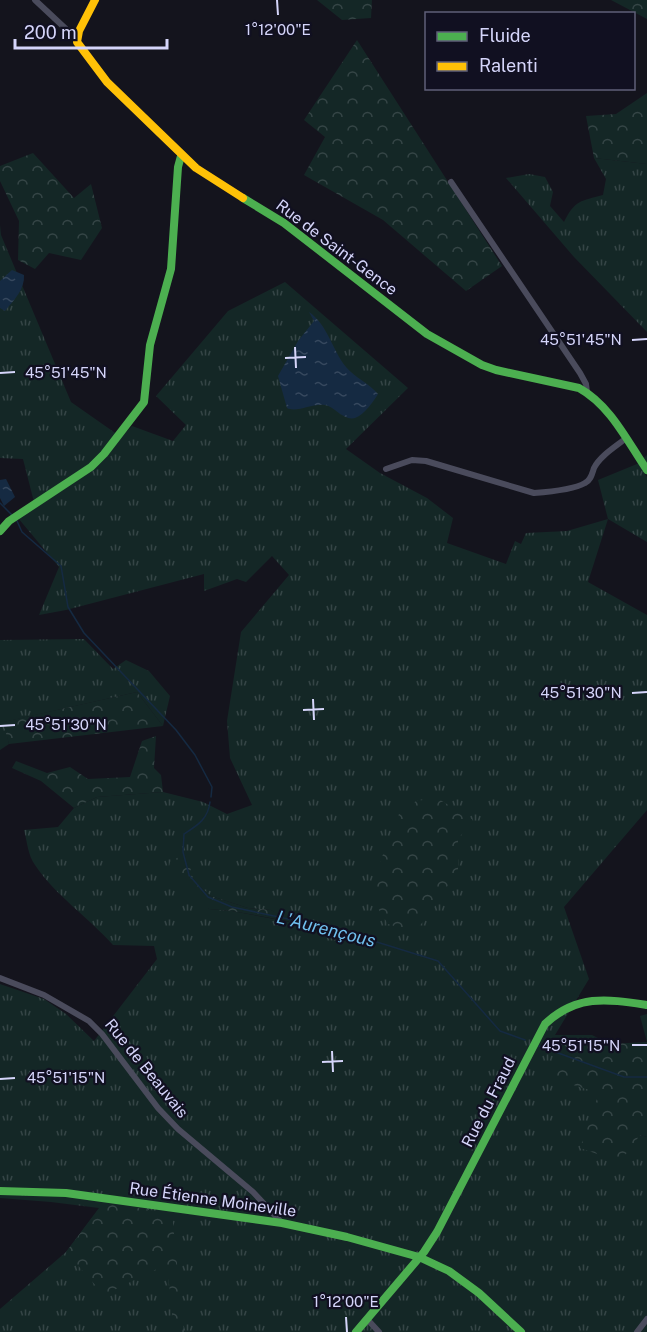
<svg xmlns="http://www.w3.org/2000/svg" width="647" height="1332" viewBox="0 0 647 1332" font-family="'Public Sans',sans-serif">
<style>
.grass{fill:url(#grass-tufts);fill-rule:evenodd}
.forest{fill:url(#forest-crowns)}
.water{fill:url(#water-ripples)}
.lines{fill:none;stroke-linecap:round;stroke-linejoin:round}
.stream{stroke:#152a42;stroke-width:1.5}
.street{stroke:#4a4b5c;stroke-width:6}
.fast{stroke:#4caf50;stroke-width:8}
.slow{stroke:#ffc107;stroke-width:8}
.ticks{fill:none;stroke:#d5d5fa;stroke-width:2}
.labels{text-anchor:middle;stroke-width:4.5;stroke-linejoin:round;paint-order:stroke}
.street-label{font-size:16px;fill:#d5d5fa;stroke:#111021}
.water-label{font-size:18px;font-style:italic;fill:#6fbfee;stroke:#111021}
.ticks-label{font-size:15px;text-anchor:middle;fill:#d5d5fa;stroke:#111021;stroke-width:4.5;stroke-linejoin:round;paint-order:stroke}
</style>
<defs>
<pattern id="grass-tufts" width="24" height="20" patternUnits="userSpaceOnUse" patternTransform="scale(1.5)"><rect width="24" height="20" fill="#142726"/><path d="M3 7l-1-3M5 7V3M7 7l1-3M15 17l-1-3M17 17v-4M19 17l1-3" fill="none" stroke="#354546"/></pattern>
<pattern id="forest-crowns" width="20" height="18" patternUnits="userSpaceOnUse" patternTransform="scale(1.5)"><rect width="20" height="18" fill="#142726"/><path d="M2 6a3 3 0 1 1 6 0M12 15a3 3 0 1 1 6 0" fill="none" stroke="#354546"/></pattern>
<pattern id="water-ripples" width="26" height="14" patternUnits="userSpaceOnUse" patternTransform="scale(1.5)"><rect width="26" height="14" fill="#152a42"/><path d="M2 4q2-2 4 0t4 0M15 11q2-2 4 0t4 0" fill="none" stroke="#36485e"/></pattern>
</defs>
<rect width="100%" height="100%" fill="#14141d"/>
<!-- grass -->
<g class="grass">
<path d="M594,158L647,164V332L574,257L506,178L529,174L545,177L553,192L550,206L564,222C575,200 581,201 603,195L606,179Z"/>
<path d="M0,225L1,235L71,402L121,437L132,426L173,441L186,425L156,396L228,311L285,282L408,388L346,449L380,473L427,498L453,518L447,543L506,564L515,541L521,544L526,533L567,531L608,519L598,480L637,464L647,455V472L645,474L647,477V542L608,519L588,582L647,615V810L564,907L589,979L555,1035L599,1092L640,1135L647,1137V1332H0V1309L66,1252L99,1208L51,1202L0,1198V984L44,999L66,1014L94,1041L157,959L154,946L113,945C88,917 56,896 35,865C28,856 27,841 24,830L58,827L74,808L97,797L163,792L203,802L227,814L252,805L230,758L227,721L241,632L289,575L272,556L246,582L237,579L204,591V574L66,610L39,615L59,567L18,518L35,506L23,459L0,458ZM187,876L211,896L248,908L271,910L290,922L232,911L209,909Z"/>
<path d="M84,639L113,669L126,660L149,671L170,696L163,726L137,692L4,722L9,744L0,750V640Z"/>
</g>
<!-- forest -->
<g class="forest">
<path d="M317,0H372L371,18L342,20Z"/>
<path d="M611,0H647V19Z"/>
<path d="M357,40L502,266L466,291L383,220L304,175L325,137L304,120Z"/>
<path d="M647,93V164L594,158L586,116L616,114Z"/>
<path d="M33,153L74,198L91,184L102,228L81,260L49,253L35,269L18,260L19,221L0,181V166Z"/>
<path d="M137,692L163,726L9,744L3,722Z"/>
<path d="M156,736L154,768L161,775L163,792L97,797L74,808L41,781L12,768L16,761L47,773L70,767L88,779L130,777L142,741Z"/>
<path d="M437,798L473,820L458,839V870L427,918L413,932L388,924L373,901L376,872L399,814L416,801Z"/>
<path d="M188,856L193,864L188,876L211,896L248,908L271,910L293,922L232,911L209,909L168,872L170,862L179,857Z"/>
<path d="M647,1014V1137L640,1135L620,1162L580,1148L599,1093L557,1080L555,1035H592L610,1044L647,1042L640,1016Z"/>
<path d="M104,1202L172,1214L184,1332H174L167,1264L104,1295L66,1252Z"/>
</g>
<!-- water -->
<g class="water">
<path d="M12,270L24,275C25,289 14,300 5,311L0,308V281Z"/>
<path d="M309,312C328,325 332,350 346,367C355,378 369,383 378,394C373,402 365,414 355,418C344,421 335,407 325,405C312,403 297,413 287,408L278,376L298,341L314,321Z"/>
<path d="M6,479L15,497L4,506L0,498V480Z"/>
</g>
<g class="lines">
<!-- stream -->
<g class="stream">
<path d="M0,503L12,515"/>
<path d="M17,521L22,532L61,566L68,607L84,633L176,730L195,755L212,787L211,797"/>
<path d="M210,802C208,819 198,825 184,834L183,852L189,875L208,897L232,907L335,929L438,961L500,1031L525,1040"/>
<path d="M539,1046L624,1077H647"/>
</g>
<!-- street -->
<g class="street">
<path d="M35,0L66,29L77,36"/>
<path d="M451,182L580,373L586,384L587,392"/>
<path d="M386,469L412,460L426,461L534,493C548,492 573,490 585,483C591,480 592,474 594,468C600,456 615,447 625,439"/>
<path d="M0,978L44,995L89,1021L102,1034L158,1108L178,1129L253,1192L282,1223"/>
<path d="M367,1319L379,1332"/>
<path d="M637,1332L647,1319"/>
</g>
<!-- fast -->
<g class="fast">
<path d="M243,198L284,223L427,334L482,365L496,370L579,388C611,406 627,441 647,470"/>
<path d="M0,531L9,521L91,467L104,454L144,402L150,345L171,269L178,167L181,156"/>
<path d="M0,1191L66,1193L282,1223L347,1237L419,1257L449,1271L479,1293L521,1332"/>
<path d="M356,1332L424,1252L437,1232L545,1024C577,994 607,999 647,1005"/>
</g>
<!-- slow -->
<path class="slow" d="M95,0L79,31L77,42L107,82L196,168L243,198"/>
</g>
<!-- ticks -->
<path class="ticks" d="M277,0L278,15M632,340L647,339M295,347L296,368M285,358L306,357M0,373L15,372M632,693L647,692M313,699L314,720M303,710L324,709M0,726L15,725M632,1045H647M332,1051L333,1072M322,1062L343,1061M0,1079L15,1078M346,1317L347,1332"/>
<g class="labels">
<!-- street labels -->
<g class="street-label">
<text transform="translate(337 247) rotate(37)" y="6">Rue de Saint-Gence</text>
<text transform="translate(147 1068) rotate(51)" y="6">Rue de Beauvais</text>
<text transform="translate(488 1102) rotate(-63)" y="6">Rue du Fraud</text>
<text transform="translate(213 1199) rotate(8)" y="6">Rue Étienne Moineville</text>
</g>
<!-- water labels -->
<g class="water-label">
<text transform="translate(326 929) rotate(14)" y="6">L'Aurençous</text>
</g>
</g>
<g class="ticks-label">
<text x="278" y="35">1°12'00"E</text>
<text x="581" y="345">45°51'45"N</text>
<text x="66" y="378">45°51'45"N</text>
<text x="581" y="698">45°51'30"N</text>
<text x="66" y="730">45°51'30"N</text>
<text x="581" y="1051">45°51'15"N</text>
<text x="66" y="1083">45°51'15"N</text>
<text x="346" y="1307">1°12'00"E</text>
</g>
<!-- legend -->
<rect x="425" y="12" width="210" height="78" fill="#111021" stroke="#5f5f78" stroke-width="1.5"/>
<rect x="437" y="32" width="30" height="9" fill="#4caf50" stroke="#5f5f78" stroke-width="1.5"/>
<text x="479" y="42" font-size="18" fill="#d5d5fa">Fluide</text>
<rect x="437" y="62" width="30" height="9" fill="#ffc107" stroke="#5f5f78" stroke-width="1.5"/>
<text x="479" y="72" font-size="18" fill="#d5d5fa">Ralenti</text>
<!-- scale -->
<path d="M15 39v9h152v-9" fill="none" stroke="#d5d5fa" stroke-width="3"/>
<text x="24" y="39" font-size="18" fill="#d5d5fa" stroke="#111021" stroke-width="4.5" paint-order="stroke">200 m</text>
</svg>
